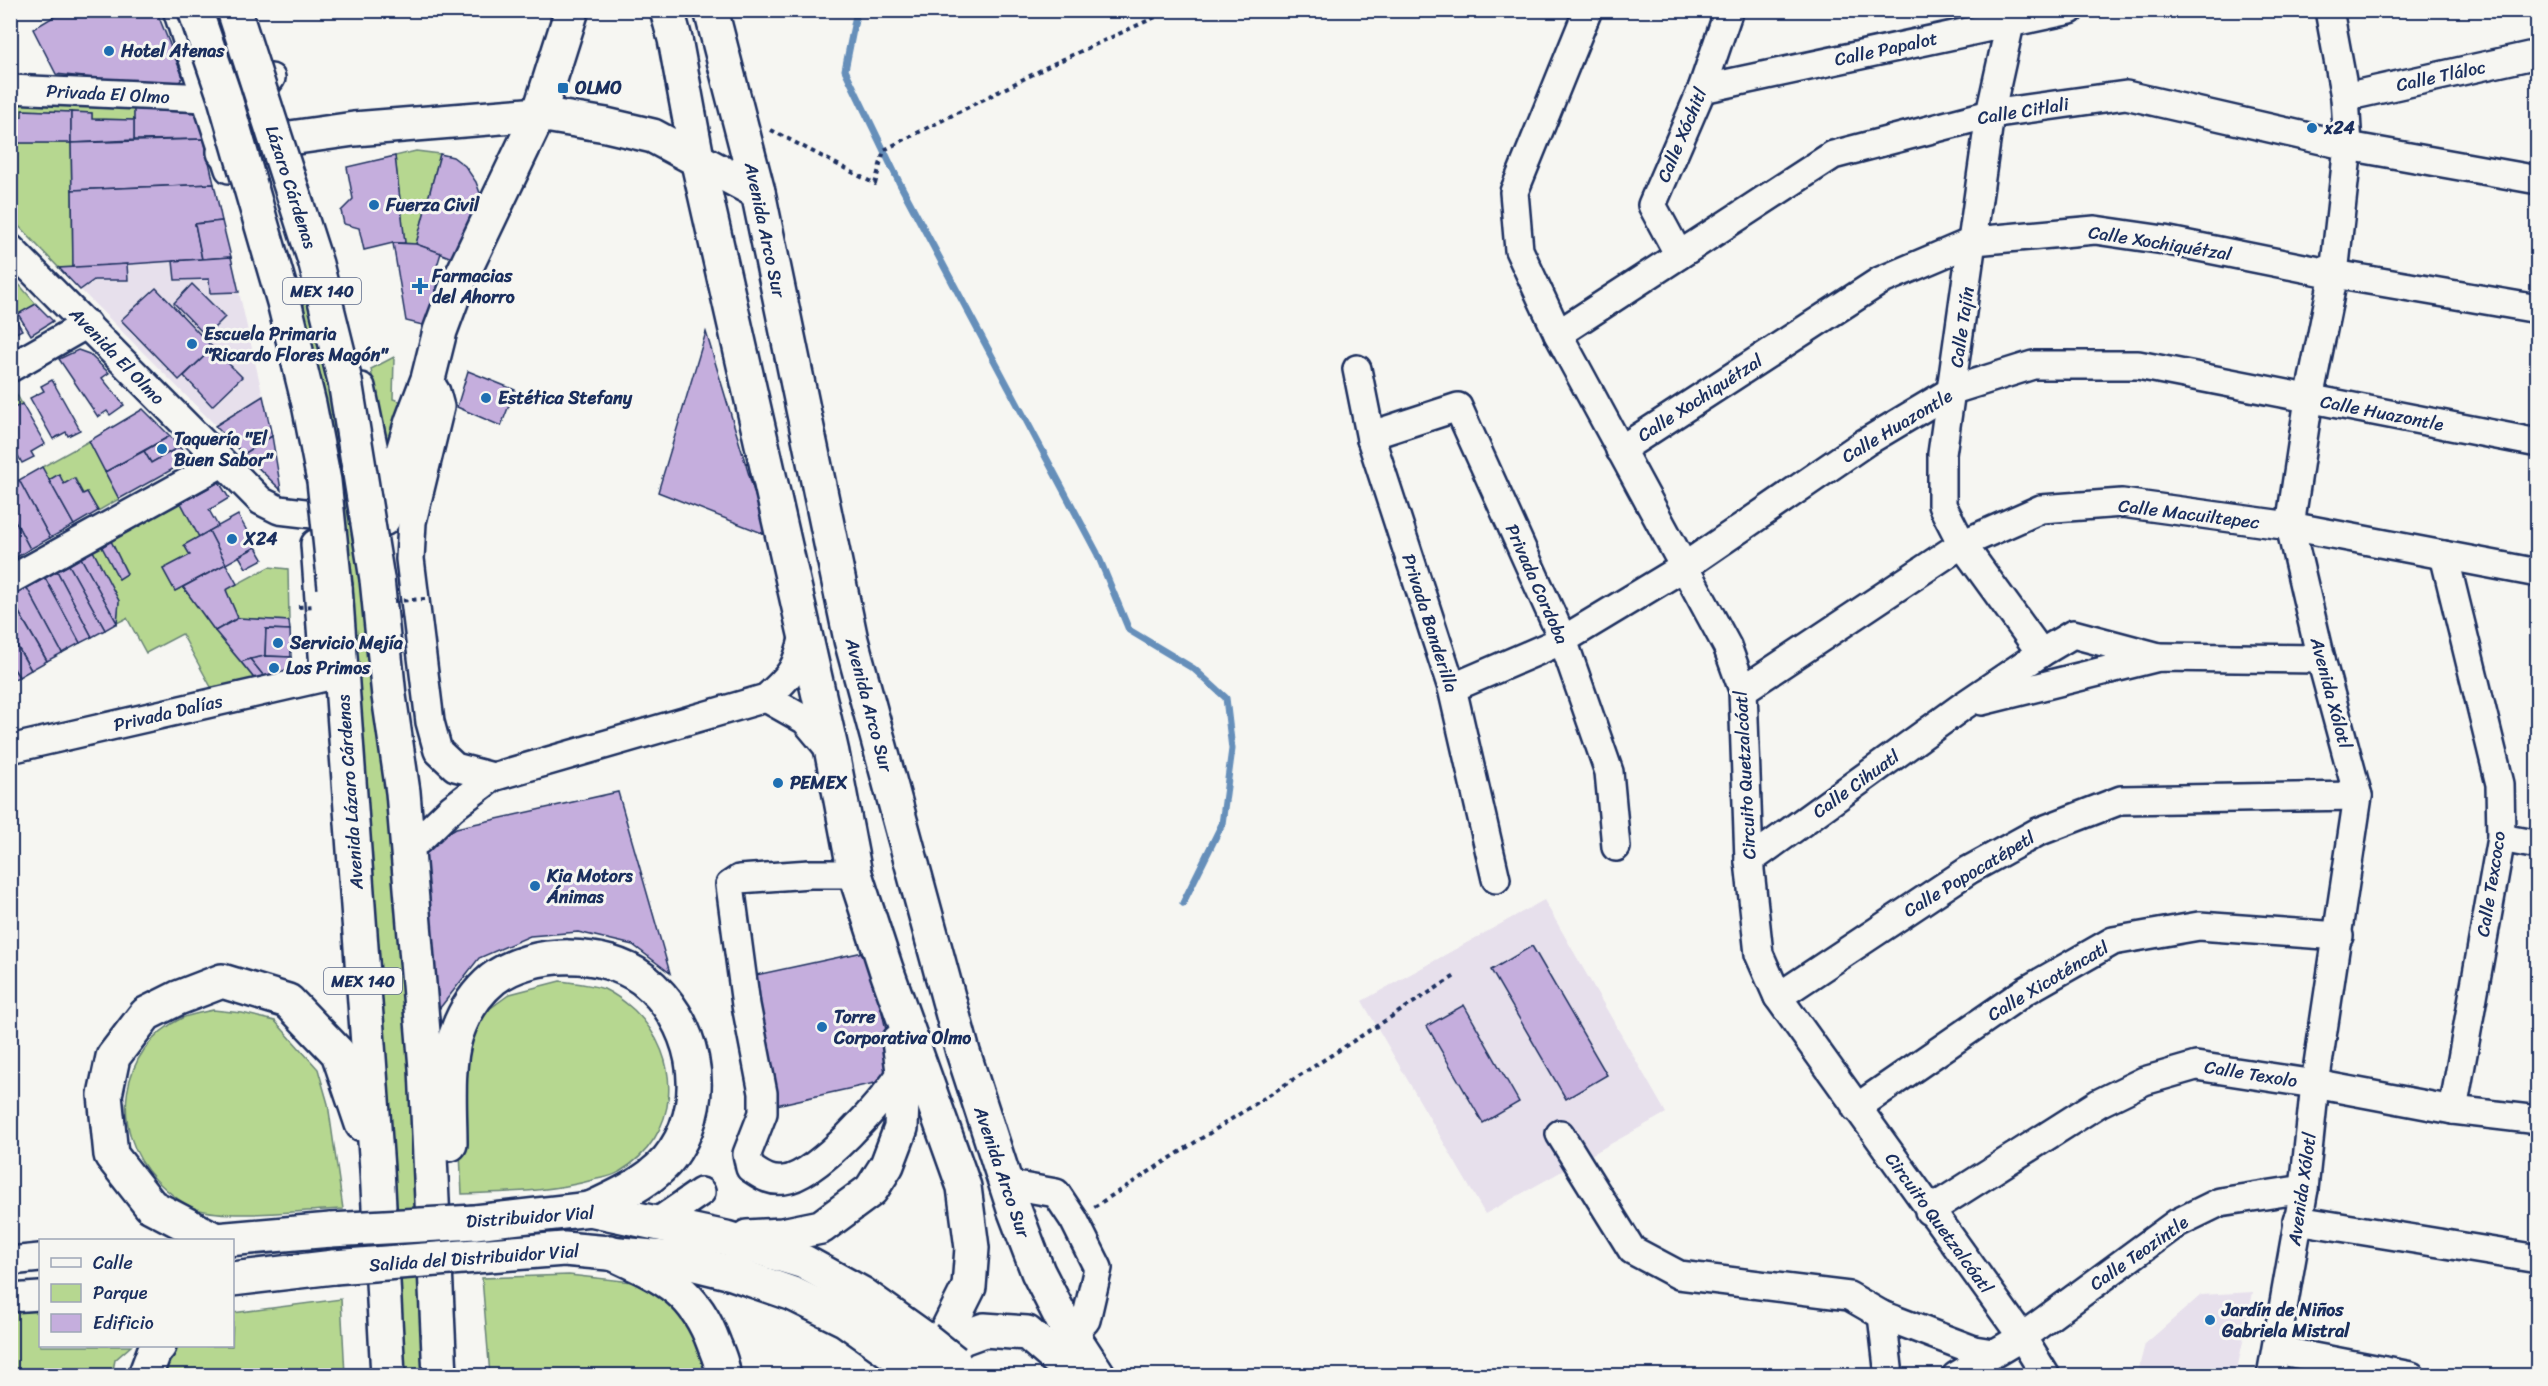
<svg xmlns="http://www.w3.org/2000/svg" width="2548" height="1386" viewBox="0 0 2548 1386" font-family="Sriracha,sans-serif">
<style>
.built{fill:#e7e0ec}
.green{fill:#b6d790;stroke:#688377;stroke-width:1.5}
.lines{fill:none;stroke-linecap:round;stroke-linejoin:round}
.stream{stroke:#668fba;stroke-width:7}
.building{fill:#c5aedd;stroke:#1b2f5e;stroke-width:1.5}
.minor-casing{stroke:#1b2f5e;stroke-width:32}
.major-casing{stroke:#1b2f5e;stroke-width:38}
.highway-casing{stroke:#1b2f5e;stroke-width:38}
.path{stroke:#1b2f5e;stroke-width:4;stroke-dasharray:4.5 4.5;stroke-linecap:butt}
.minor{stroke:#f6f6f2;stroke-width:27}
.major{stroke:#f6f6f2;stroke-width:33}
.highway{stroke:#f6f6f2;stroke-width:33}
.major-bridge-casing{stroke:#1b2f5e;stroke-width:38;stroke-linecap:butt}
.highway-bridge-casing{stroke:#1b2f5e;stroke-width:38;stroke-linecap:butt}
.path-bridge{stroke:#1b2f5e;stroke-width:4;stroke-dasharray:4.5 4.5;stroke-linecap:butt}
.major-bridge{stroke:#f6f6f2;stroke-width:33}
.highway-bridge{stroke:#f6f6f2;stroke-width:33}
.poi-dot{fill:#1f6fb2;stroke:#f6f6f2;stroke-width:2}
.labels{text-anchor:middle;stroke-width:6;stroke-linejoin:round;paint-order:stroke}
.shield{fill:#f6f6f2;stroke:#5d6b8a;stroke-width:1.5}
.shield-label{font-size:16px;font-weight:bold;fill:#1b2f5e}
.street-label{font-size:18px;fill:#1b2f5e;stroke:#f6f6f2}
.poi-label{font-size:18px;font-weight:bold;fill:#1b2f5e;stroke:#f6f6f2;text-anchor:start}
</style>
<rect width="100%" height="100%" fill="#f6f6f2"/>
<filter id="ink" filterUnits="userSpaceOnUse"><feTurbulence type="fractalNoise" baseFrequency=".0167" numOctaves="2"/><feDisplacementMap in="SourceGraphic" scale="12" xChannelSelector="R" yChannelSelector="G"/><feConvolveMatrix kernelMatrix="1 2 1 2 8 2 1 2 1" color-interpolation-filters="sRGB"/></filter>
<g filter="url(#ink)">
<!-- built -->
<g class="built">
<path d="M231,257L272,436L244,454L59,268Z"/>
<path d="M1544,900L1666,1113L1485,1214L1362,1001Z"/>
<path d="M2253,1292L2236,1375H2137L2145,1344L2201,1295Z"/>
</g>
<!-- green -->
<g class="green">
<path d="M10,102L134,109V120L92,119V113L23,110L22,117L11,116Z"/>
<path d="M11,143H71L73,268H59L11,218Z"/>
<path d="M416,151L440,154L416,244L405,243L395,156Z"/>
<path d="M302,259L373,496L425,1216L385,1218L315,522Z"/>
<path d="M10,274L36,304L14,317L11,310Z"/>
<path d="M394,357L393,399L419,407L388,478L371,369Z"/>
<path d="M11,384L22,404L11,410L10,384Z"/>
<path d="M89,441L119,499L98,511L87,492L83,494L75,478L64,484L59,474L49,480L42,467Z"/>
<path d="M181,503L199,537L184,545L190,555L163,569L175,591L183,587L215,631L257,682L211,687L182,634L146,653L127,618L117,623L119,601L93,551L102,547L119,579L127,573L111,541Z"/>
<path d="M269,567L288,569L289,621L238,618L226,590Z"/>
<path d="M560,981C574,983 590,984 604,989C615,994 625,1002 634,1010C684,1058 681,1136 619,1172C612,1177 601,1178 593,1180C550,1192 506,1192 462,1194L456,1069L468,1036L488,1010L510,994Z"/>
<path d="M213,1010L242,1013L275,1021L318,1069L328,1104L343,1209C305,1210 230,1220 197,1209C182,1204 167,1191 156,1180C109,1131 118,1049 182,1018C192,1014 204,1012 213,1010Z"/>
<path d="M426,1267L430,1375H397L391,1270Z"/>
<path d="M569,1275L632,1282L670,1301L693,1327L705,1362L707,1375H490L482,1278Z"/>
<path d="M341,1299L345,1375L153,1376L173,1346H232L233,1313Z"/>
<path d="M40,1307V1346H131L115,1360L112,1375H11L10,1310Z"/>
</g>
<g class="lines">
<!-- stream -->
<path class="stream" d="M857,10L845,70L900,184L1097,553L1129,630L1194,669L1226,698L1232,749L1222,824L1183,903"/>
</g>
<!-- building -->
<g class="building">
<path d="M65,10H156L183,77L176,87L56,74L33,29Z"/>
<path d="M134,109L198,113L204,139L134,140Z"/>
<path d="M22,110L71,112V143H10V116L22,117Z"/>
<path d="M71,112L92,113V119L134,120V140L71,143Z"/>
<path d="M204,139L214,184L72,190L71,143Z"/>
<path d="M440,154L453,157L465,166L476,182L480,193L481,211L465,263L416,244Z"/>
<path d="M395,156L405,243H393L364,250L359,228L344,224L341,211L353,199L347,167Z"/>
<path d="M214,184L222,221L195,224L202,259L73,268L72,190Z"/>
<path d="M222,221L231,257L202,259L195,224Z"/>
<path d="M393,243L416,244L441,253L432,282L447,289L435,328L406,321Z"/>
<path d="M231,257L239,292L210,293L209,279L175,280L173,261Z"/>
<path d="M127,264L128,280H94L80,290L59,268Z"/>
<path d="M192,284L225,317L206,336L174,303Z"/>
<path d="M156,288L213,348L179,380L121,320Z"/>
<path d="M36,304L53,321L31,335L18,314Z"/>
<path d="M10,310L22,330L10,336Z"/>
<path d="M706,332L767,535L658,492Z"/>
<path d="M213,348L242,377L212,406L184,376Z"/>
<path d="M78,350L89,354L109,373L102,378L124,405L110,415L107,411L98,417L59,359Z"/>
<path d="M468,371L515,390L501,426L457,407Z"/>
<path d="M52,380L80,430L68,436L66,432L53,439L30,398L44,391L41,386Z"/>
<path d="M263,396L272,436L244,454L215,426Z"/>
<path d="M22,404L45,444L31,452L34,457L22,463L10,441V410Z"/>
<path d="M143,409L170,436L105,472L89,441Z"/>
<path d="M170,436L179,447L151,463L144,451Z"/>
<path d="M272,436L281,490L244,454Z"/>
<path d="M179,447L191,459L119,499L105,472L144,451L151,463Z"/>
<path d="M10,453L17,465L10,469Z"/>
<path d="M42,467L74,525L50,538L19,480Z"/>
<path d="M59,474L64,484L74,478L83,494L87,492L98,511L74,525L49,480Z"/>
<path d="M19,480L50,538L30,549L10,511V485Z"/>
<path d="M219,482L229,498L209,510L218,526L199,537L181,503Z"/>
<path d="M10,511L30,549L12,560L10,558Z"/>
<path d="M238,515L256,547L226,564L209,531Z"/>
<path d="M209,531L226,564L175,591L163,569L190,555L184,545Z"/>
<path d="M111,541L127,574L119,579L102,547Z"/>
<path d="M256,547L263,559L246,568L239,556Z"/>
<path d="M93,551L119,601L117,623L81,558Z"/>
<path d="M81,558L117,623L105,630L69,565Z"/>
<path d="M226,564L237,584L226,590L238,618L215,631L183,587Z"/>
<path d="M69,565L105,630L92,637L57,571Z"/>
<path d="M57,571L92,637L80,643L45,578Z"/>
<path d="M45,578L80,643L62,653L27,588Z"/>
<path d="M27,588L62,653L47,661L10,597Z"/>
<path d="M10,597L47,661L31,670L10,634Z"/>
<path d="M238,618L289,621L290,630L266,629L265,656L241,662L215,631Z"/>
<path d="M266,629L290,630L291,657L265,656Z"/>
<path d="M10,634L31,670L19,677L10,663Z"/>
<path d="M265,656L291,657L290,678L267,680L250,659Z"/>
<path d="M250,659L267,680L257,682L241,662Z"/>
<path d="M10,663L19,677L10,681Z"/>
<path d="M618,792L670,973L633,945L578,932L530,936L479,958L436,1013L421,849L456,828Z"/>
<path d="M1532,946L1607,1075L1566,1099L1491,970Z"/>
<path d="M868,951L897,1078L776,1105L747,977Z"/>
<path d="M1464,1005L1519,1102L1483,1123L1427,1026Z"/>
</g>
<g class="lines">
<!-- minor casing -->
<g class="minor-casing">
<g id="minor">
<path d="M177,10L229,169"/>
<path d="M1588,10L1514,192L1519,250L1558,334L1727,646L1743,690L1749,861L1759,954L1778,997L2022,1337L2046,1376"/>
<path d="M2013,10L1990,114L1942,454V505L1962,544L2041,653"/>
<path d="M10,89L206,98C234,113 254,103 271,78"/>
<path d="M1702,89L2070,10"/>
<path d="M2345,97L2538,54"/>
<path d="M10,248L261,501L279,510L313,514"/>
<path d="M1679,255L1652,205L1702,89L1729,10"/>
<path d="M1558,334L1833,155L1990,114L2126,95L2348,146L2538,180"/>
<path d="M10,368L87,324"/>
<path d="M1357,369L1371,439L1452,688L1496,879"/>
<path d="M428,379L436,392L440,407L412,522L410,559L430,722L438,751L455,767L493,777"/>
<path d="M361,387L375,455L383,514"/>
<path d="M1371,439L1378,433L1458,407L1563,640L1609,772L1616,847"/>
<path d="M1620,450L1880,281L1974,241L2095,230L2164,240L2334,274L2538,309"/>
<path d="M315,544L324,668"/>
<path d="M2444,555L2500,784L2501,838L2453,1110"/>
<path d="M10,580L222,463"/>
<path d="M1452,688L1563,640L1684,567L1866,442L1953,390L2033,365H2138L2538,443"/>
<path d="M1743,690L1962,544L2041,509L2122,503L2290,526L2538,573"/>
<path d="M766,698L805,720L831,751"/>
<path d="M1982,701L2159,657L2321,659"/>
<path d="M10,749L325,677"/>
<path d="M2501,838L2538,845"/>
<path d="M419,840L452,808L493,777L766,698C792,675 796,669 804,635"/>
<path d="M1749,861L1963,706L2041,653L2073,634L2159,657"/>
<path d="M855,874H810L739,879L730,885L746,1005L763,1093V1113L747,1154L750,1168C761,1175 769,1182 784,1180C818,1176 884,1100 903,1071"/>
<path d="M1778,997L1969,870L2038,832L2121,800L2358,796"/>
<path d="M1856,1108L2027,990L2113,941L2199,926L2339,936"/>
<path d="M1560,1134L1632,1250L1679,1275L1849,1296L1882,1315L1974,1350L1993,1353"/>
<path d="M1005,1184L1056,1193L1074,1220L1098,1268L1086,1320L1072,1335"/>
<path d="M1929,1211L2099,1103L2144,1081L2196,1066L2315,1084L2453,1110L2538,1120"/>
<path d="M2297,1220L2538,1259"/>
<path d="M656,1223L701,1192"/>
<path d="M10,1261L40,1258"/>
<path d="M10,1298L40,1296"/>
<path d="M1882,1315L1889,1376"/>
<path d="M2277,1350L2411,1376"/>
<path d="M1956,1376L2022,1337L2177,1223L2220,1202L2304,1189"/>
<path d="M2271,1376L2304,1189L2315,1084L2358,796L2321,659L2290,526L2309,399L2334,274L2348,146L2345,97L2329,10"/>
</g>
</g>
<!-- major casing -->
<g class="major-casing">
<g id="major">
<path d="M667,10L675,39L697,158L832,753L855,874L886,969L964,1187L972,1248L969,1287L931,1363L923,1374"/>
<path d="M711,10L758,192L851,640L963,1052L1014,1209L1038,1272L1062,1319L1099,1376"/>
<path d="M224,152L290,138L354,129L539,114L606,125L653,136L758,192"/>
<path d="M383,519L412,421L428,379L440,331L456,288L539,114L572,10"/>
<path d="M475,1222L590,1209L726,1238L804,1262L862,1294L925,1339"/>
<path d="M747,1237L782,1235L821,1227L871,1190L887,1165L901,1128L903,1071L899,1041"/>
<path d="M216,1240L331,1230"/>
<path d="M476,1256L564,1249L675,1259L732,1273L793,1294L846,1320L906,1363"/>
<path d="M232,1279L334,1267"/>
<path d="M936,1359L962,1338L984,1330L1027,1333L1077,1376"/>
</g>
</g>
<!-- highway casing -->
<g class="highway-casing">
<g id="highway">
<path d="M377,579L389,696L403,792L426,1068L440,1376"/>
<path d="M335,587L377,1169L388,1376"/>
<path d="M450,1144C450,1111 446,1066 456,1035C463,1014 476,993 493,979C532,949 605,950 643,979C694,1019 711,1095 675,1150C657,1179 620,1195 590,1209"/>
<path d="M216,1240L151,1206L111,1155L105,1095L113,1057L146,1014L178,998L222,981L288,1001L338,1053L362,1124"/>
<path d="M610,1252C661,1276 694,1288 714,1344C718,1354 723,1365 723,1376"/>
<path d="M145,1376L154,1352L159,1346"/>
</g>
</g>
<!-- path -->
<g class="path">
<path d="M771,130L875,184L884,150L1055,63L1171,10"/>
<path d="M1094,1207L1455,976"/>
</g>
<!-- minor -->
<use href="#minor" class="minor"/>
<!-- major -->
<use href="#major" class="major"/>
<!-- highway -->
<use href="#highway" class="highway"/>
<!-- major-bridge casing -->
<g class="major-bridge-casing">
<g id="major-bridge">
<path d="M331,1230L475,1222"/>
<path d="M334,1267L476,1256"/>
<path d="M925,1339L954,1362"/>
<path d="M906,1363L922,1376"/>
</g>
</g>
<!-- highway-bridge casing -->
<g class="highway-bridge-casing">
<g id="highway-bridge">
<path d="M195,10L224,95L284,302L309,404L324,481L335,587"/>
<path d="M234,10L316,264L345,381L377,579"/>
</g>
</g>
<!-- path-bridge -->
<g class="path-bridge">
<path d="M394,601L425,599"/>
<path d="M298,607L315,606"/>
</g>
<!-- major-bridge -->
<use href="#major-bridge" class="major-bridge"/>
<!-- highway-bridge -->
<use href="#highway-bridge" class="highway-bridge"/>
</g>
</g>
<!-- markers -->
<g class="poi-dot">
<circle cx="109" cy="51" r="6"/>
<rect x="557" y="82" width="12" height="12" rx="3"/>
<circle cx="2312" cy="128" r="6"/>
<circle cx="374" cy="205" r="6"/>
<path d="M417 277h6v6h6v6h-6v6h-6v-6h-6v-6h6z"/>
<circle cx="192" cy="344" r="6"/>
<circle cx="486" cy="398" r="6"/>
<circle cx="162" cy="449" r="6"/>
<circle cx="232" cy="539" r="6"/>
<circle cx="278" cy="643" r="6"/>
<circle cx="274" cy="668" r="6"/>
<circle cx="778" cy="783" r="6"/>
<circle cx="535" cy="886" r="6"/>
<circle cx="822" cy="1027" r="6"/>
<circle cx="2210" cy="1320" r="6"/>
</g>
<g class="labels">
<!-- shield labels -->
<g class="shield">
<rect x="283" y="278" width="78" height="26" rx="4.5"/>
<rect x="324" y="968" width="78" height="26" rx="4.5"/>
</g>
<g class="shield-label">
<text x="322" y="297">MEX 140</text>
<text x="363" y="987">MEX 140</text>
</g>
<!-- street labels -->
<g class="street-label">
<text transform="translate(1886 49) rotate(-12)" y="6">Calle Papalot</text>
<text transform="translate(2441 76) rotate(-12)" y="6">Calle Tláloc</text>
<text transform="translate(108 94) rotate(3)" y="6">Privada El Olmo</text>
<text transform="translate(2023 111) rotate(-9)" y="6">Calle Citlali</text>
<text transform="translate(1682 135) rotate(-67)" y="6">Calle Xóchitl</text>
<text transform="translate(291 187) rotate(72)" y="6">Lázaro Cárdenas</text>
<text transform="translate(765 230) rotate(78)" y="6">Avenida Arco Sur</text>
<text transform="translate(2160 243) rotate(9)" y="6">Calle Xochiquétzal</text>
<text transform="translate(1962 327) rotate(-82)" y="6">Calle Tajín</text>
<text transform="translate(117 356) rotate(46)" y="6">Avenida El Olmo</text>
<text transform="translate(1700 398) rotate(-33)" y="6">Calle Xochiquétzal</text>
<text transform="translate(2382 413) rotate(11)" y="6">Calle Huazontle</text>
<text transform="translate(1897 426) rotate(-31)" y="6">Calle Huazontle</text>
<text transform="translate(2189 514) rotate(7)" y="6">Calle Macuiltepec</text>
<text transform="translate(1537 584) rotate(66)" y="6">Privada Cordoba</text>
<text transform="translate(1430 623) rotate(72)" y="6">Privada Banderilla</text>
<text transform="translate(2331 693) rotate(75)" y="6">Avenida Xólotl</text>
<text transform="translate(869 705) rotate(75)" y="6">Avenida Arco Sur</text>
<text transform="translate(168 713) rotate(-13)" y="6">Privada Dalías</text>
<text transform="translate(1745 775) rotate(-93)" y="6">Circuito Quetzalcóatl</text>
<text transform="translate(1856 784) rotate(-36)" y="6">Calle Cihuatl</text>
<text transform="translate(350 792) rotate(-94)" y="6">Avenida Lázaro Cárdenas</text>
<text transform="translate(1969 874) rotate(-31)" y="6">Calle Popocatépetl</text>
<text transform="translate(2491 884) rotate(-81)" y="6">Calle Texcoco</text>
<text transform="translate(2048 981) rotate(-31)" y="6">Calle Xicoténcatl</text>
<text transform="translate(2251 1074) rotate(9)" y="6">Calle Texolo</text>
<text transform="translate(1002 1172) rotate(71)" y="6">Avenida Arco Sur</text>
<text transform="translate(2302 1189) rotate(-82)" y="6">Avenida Xólotl</text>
<text transform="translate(530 1217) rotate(-4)" y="6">Distribuidor Vial</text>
<text transform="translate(1939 1223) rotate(54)" y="6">Circuito Quetzalcóatl</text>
<text transform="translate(2139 1253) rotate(-35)" y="6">Calle Teozintle</text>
<text transform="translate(474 1258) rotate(-4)" y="6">Salida del Distribuidor Vial</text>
</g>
<!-- poi labels -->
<g class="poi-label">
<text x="121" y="57">Hotel Atenas</text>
<text x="575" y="94">OLMO</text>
<text x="2324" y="134">x24</text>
<text x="386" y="211">Fuerza Civil</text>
<text x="432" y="282">Farmacias<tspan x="432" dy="21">del Ahorro</tspan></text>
<text x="204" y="340">Escuela Primaria<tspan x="204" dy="21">"Ricardo Flores Magón"</tspan></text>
<text x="498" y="404">Estética Stefany</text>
<text x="174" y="445">Taquería "El<tspan x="174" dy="21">Buen Sabor"</tspan></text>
<text x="244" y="545">X24</text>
<text x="290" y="649">Servicio Mejía</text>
<text x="286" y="674">Los Primos</text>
<text x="790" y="789">PEMEX</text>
<text x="547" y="882">Kia Motors<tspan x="547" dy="21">Ánimas</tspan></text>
<text x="834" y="1023">Torre<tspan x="834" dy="21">Corporativa Olmo</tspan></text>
<text x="2222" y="1316">Jardín de Niños<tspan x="2222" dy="21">Gabriela Mistral</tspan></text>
</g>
</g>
<!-- margin -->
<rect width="2548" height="1386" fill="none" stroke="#f6f6f2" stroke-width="36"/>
<rect x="18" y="18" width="2512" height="1350" fill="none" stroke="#1b2f5e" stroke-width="2" filter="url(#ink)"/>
<!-- legend -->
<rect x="39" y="1239" width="195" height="108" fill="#f6f6f2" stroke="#9ea6b7" stroke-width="1.5"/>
<rect x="51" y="1258" width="30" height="9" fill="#f6f6f2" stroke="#9ea6b7" stroke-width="1.5"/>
<text x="93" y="1269" font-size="18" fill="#1b2f5e">Calle</text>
<rect x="51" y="1284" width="30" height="18" fill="#b6d790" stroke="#9ea6b7" stroke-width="1.5"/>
<text x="93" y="1299" font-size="18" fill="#1b2f5e">Parque</text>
<rect x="51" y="1314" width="30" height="18" fill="#c5aedd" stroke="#9ea6b7" stroke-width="1.5"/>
<text x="93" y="1329" font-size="18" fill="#1b2f5e">Edificio</text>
</svg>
